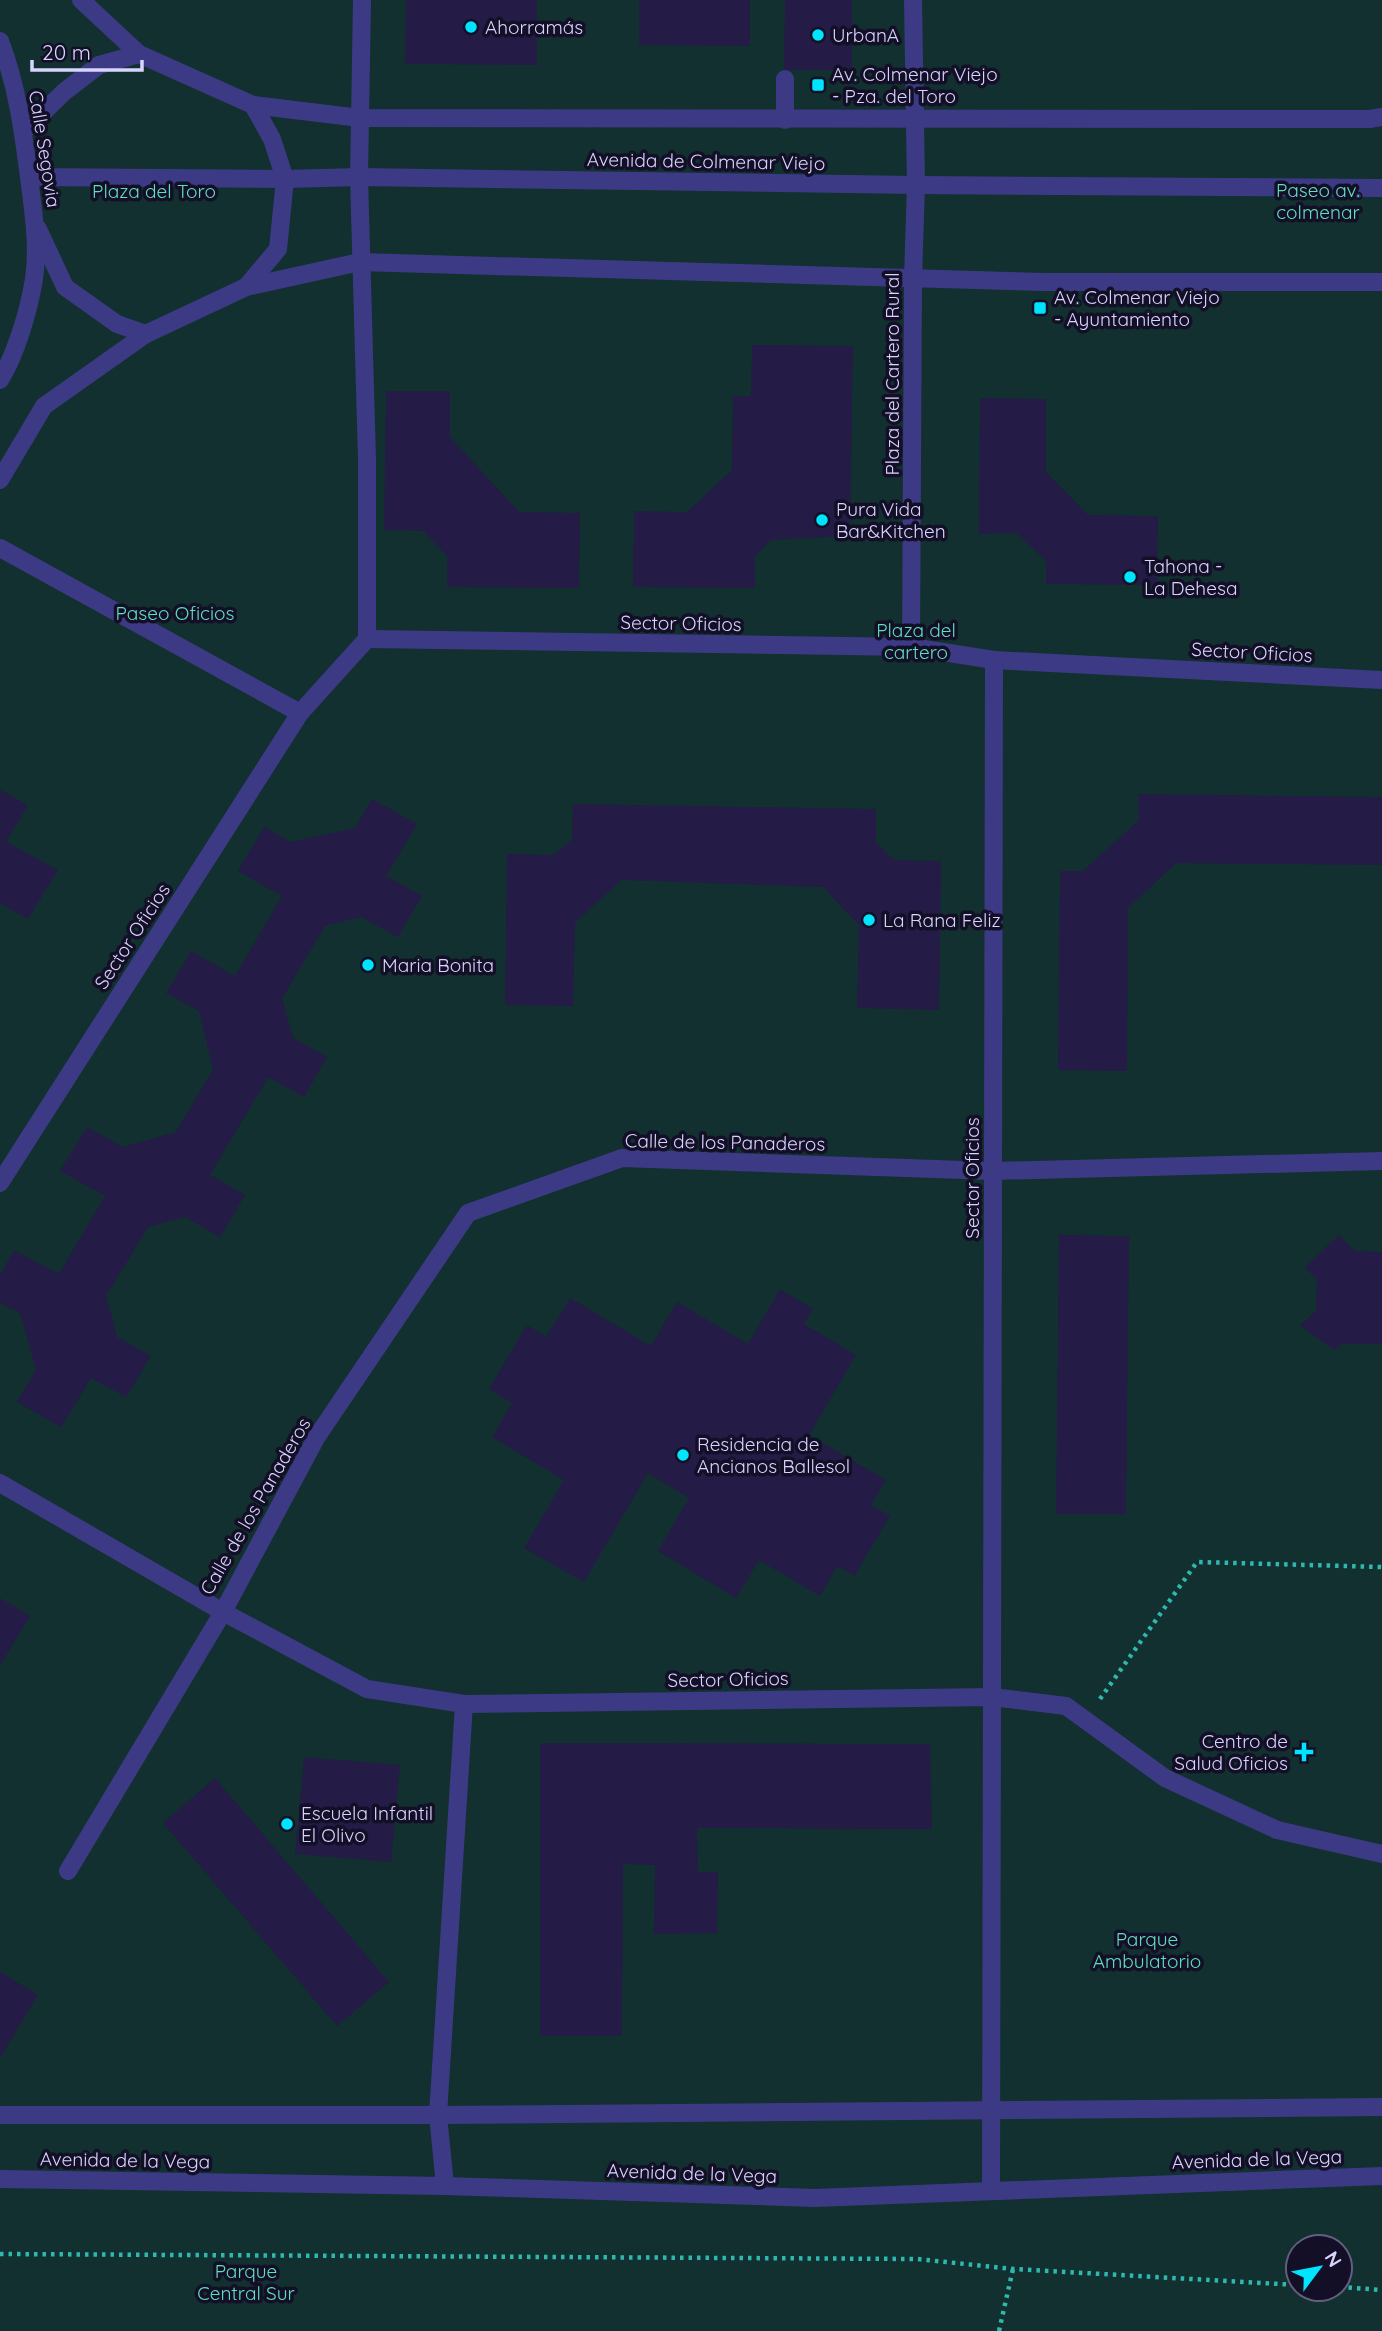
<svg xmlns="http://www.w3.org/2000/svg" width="1382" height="2331" viewBox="0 0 1382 2331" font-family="Quicksand,sans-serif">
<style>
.green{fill:#12302f;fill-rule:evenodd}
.building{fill:#241b47}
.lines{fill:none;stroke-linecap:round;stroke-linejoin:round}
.path{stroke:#2fb8b0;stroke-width:4.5;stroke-dasharray:3.5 5;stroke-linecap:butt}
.service{stroke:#3d3a85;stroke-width:18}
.pedestrian{stroke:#3d3a85;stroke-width:18}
.minor{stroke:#3d3a85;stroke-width:18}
.poi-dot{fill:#00e5ff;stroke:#130f26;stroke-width:2.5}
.labels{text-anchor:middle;stroke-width:7;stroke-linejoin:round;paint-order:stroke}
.poi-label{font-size:19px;fill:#d9d4ff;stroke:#130f26;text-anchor:start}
.street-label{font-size:19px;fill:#d9d4ff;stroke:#130f26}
.park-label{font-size:19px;fill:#5fe0c0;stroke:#130f26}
</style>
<rect width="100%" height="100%" fill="#130f26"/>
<!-- green -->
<path class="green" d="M0,0H1382V2331H0ZM1298,2247H1340V2289H1298Z"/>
<!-- building -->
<g class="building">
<path d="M406,0H537V65L405,64Z"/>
<path d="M639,0H750V46L639,45Z"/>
<path d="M785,0H852V70H784Z"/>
<path d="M752,345L853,346L850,536L771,540L755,556V588L633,587L634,511L687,512L732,470L733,396H751Z"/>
<path d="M386,391H450V437L519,512L580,513L579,588L447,587V556L423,531L384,530Z"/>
<path d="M980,398L1046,399V472L1088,515L1158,516L1157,585L1046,584V561L1016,533L979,534Z"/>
<path d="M0,790L28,805L6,842L58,870L28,919L0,903Z"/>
<path d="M1138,794L1382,797V865L1176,863L1128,908L1127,1071L1058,1070L1060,871H1083L1139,820Z"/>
<path d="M372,799L417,824L386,876L422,896L398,937L361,917L325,926L282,998L293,1038L327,1057L304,1097L268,1077L210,1175L245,1195L220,1237L185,1217L148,1227L106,1296L117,1337L151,1356L126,1397L91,1378L61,1427L17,1402L36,1369L20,1313L0,1303V1275L14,1250L59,1274L105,1196L60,1171L87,1127L123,1147L176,1132L213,1069L199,1011L166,993L191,951L235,976L282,896L238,871L264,827L291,842L355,828Z"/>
<path d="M573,804L876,809V842L894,860L941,861L939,1010L857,1008L859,925L823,887L621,880L575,923L573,1006L505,1005L507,854L553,855L572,840Z"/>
<path d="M1059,1235L1129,1236L1126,1514H1056Z"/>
<path d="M1339,1235L1355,1251L1382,1252V1344H1342L1334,1350L1300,1325L1316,1311L1317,1280L1305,1267Z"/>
<path d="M780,1289L813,1309L804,1324L856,1355L809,1435L886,1480L871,1505L890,1516L854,1576L837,1566L820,1596L759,1560L736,1598L658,1551L689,1498L648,1473L584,1582L524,1548L564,1480L492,1437L512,1403L489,1389L527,1325L546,1337L570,1298L651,1346L677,1302L748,1344Z"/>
<path d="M0,1598L30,1616L0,1665Z"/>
<path d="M540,1743L930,1744L932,1829L697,1828L698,1873L718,1872L717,1933L654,1934L655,1865L623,1864L622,2036H540Z"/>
<path d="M304,1757L400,1765L391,1862L295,1854Z"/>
<path d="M215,1778L389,1982L337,2026L163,1823Z"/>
<path d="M0,1972L38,1995L0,2058Z"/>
</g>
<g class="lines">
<!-- path -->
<g class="path">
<path d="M1100,1699L1197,1562L1382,1567"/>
<path d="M0,2254L917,2259L1013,2269L1298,2285"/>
<path d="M1340,2287L1382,2290"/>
<path d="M999,2331L1013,2269"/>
</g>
<!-- service -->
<path class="service" d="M785,79V120"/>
<!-- pedestrian -->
<g class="pedestrian">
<path d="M29,177L285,179L359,177L916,185L1382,188"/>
<path d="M0,548L300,713"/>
<path d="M367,639L911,647L994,660L1382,680"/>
<path d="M911,647L913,278L916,185L913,0"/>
<path d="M0,1183L300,713L367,639V459L359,177L362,0"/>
<path d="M223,1612L367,1689L464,1704"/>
<path d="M445,2186L438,2115L464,1704L992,1697L1066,1706L1165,1778L1277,1830L1382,1854"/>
<path d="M991,2191L994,660"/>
</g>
<!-- minor -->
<g class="minor">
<path d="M81,0L139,54L253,105L360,118L1370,119L1382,117"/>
<path d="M0,41C17,85 23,131 29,177C33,211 39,245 34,279C29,310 16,354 0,380"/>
<path d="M24,131L64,92L99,65L139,54"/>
<path d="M38,229L65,287L117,324L146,334"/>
<path d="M246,287L278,249L285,179L272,139L253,105"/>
<path d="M0,480L44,406L146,334L246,287L360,262L1043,282H1382"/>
<path d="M0,1483L223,1612L316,1438L468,1213L622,1158L993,1171L1382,1161"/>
<path d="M68,1871L223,1612"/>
<path d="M0,2115H438L1382,2107"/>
<path d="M0,2179L445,2186L815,2198L1382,2176"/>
</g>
</g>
<!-- markers -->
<g class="poi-dot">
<circle cx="471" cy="27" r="7"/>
<circle cx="818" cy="35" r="7"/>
<rect x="811" y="78" width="14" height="14" rx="3.5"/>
<rect x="1033" y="301" width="14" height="14" rx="3.5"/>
<circle cx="822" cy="520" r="7"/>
<circle cx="1130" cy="577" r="7"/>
<circle cx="869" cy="920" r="7"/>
<circle cx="368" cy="965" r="7"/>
<circle cx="683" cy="1455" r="7"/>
<path d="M1300.5 1741.5h7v7h7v7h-7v7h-7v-7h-7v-7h7z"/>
<circle cx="287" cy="1824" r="7"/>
</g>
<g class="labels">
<!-- poi labels -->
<g class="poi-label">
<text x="485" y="34">Ahorramás</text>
<text x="832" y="42">UrbanA</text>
<text x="832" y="81">Av. Colmenar Viejo<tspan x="832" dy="22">- Pza. del Toro</tspan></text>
<text x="1054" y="304">Av. Colmenar Viejo<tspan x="1054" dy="22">- Ayuntamiento</tspan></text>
<text x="836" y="516">Pura Vida<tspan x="836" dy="22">Bar&amp;Kitchen</tspan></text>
<text x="1144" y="573">Tahona -<tspan x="1144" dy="22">La Dehesa</tspan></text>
<text x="883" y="927">La Rana Feliz</text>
<text x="382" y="972">Maria Bonita</text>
<text x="697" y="1451">Residencia de<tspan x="697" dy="22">Ancianos Ballesol</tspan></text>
<text x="1288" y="1748" text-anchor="end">Centro de<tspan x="1288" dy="22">Salud Oficios</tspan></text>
<text x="301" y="1820">Escuela Infantil<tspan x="301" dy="22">El Olivo</tspan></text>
</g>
<!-- street labels -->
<g class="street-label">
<text transform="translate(45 149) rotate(81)" y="7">Calle Segovia</text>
<text transform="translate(706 161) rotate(1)" y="7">Avenida de Colmenar Viejo</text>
<text transform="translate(892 374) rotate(-90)" y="7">Plaza del Cartero Rural</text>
<text transform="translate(681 623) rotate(1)" y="7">Sector Oficios</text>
<text transform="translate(1252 652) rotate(3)" y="7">Sector Oficios</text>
<text transform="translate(132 936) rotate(-57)" y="7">Sector Oficios</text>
<text transform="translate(725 1142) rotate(1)" y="7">Calle de los Panaderos</text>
<text transform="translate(972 1178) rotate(-90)" y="7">Sector Oficios</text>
<text transform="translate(255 1506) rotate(-60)" y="7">Calle de los Panaderos</text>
<text transform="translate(728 1679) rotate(-1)" y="7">Sector Oficios</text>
<text transform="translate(1257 2159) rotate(-2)" y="7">Avenida de la Vega</text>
<text transform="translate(125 2160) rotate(1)" y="7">Avenida de la Vega</text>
<text transform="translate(692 2173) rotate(2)" y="7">Avenida de la Vega</text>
</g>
<!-- park labels -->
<g class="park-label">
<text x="1318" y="197">Paseo av.<tspan x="1318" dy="22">colmenar</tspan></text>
<text x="154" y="198">Plaza del Toro</text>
<text x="175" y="620">Paseo Oficios</text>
<text x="916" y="637">Plaza del<tspan x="916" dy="22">cartero</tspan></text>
<text x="1147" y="1946">Parque<tspan x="1147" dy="22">Ambulatorio</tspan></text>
<text x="246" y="2278">Parque<tspan x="246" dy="22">Central Sur</tspan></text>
</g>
</g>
<!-- north arrow -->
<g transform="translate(1319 2268) rotate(58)"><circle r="33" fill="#130f26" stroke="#625e7d" stroke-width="2"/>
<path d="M0-5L12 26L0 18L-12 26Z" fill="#00e5ff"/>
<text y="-10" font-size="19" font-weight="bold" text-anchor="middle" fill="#d9d4ff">N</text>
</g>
<!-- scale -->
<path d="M32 60v10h110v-10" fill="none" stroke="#d9d4ff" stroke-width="3.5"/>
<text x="42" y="60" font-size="21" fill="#d9d4ff" stroke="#130f26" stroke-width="5" paint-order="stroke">20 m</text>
</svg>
